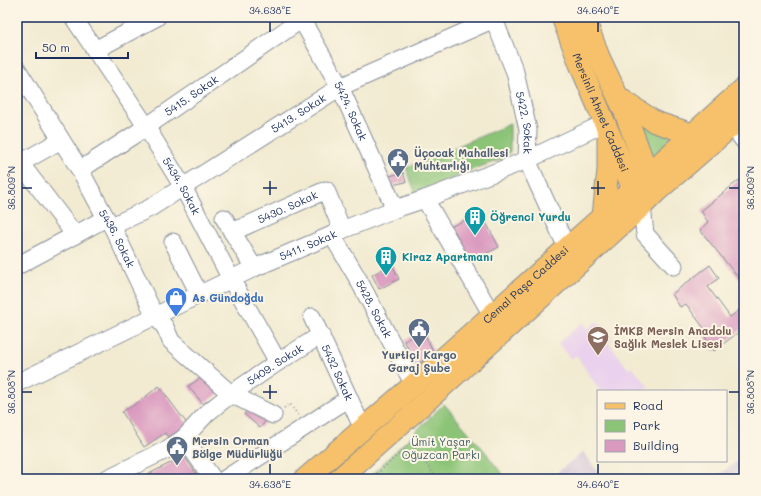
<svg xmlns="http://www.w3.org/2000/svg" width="761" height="496" viewBox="0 0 761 496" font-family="Mali,sans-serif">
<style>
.built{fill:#ead1ed}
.industrial{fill:#cabfd7}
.green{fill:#8cc477;stroke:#547a6a}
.building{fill:#da99bf}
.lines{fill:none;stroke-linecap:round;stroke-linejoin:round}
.minor-casing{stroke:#868d98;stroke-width:19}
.major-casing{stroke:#868d98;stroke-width:23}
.path{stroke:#868d98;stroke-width:2;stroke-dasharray:1 3;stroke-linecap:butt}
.minor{stroke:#fff;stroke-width:17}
.major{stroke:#f6c16b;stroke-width:21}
.ticks{fill:none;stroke:#1b2f5e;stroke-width:1.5}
.labels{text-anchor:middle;stroke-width:4;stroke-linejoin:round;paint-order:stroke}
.street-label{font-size:11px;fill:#1b2f5e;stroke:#fcf5e5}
.service-label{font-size:11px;font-weight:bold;fill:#4e5e75;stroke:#fcf5e5;text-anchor:start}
.culture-label{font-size:11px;font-weight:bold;fill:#0d838f;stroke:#fcf5e5;text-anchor:start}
.shop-label{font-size:11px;font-weight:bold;fill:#366cbe;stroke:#fcf5e5;text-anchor:start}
.education-label{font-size:11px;font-weight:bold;fill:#785e54;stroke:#fcf5e5;text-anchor:start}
.park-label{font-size:11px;fill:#3d5c66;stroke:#fcf5e5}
.neatline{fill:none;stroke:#1b2f5e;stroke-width:1.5}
.ticks-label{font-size:10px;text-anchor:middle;fill:#1b2f5e}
</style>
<rect width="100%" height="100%" fill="#fcf5e5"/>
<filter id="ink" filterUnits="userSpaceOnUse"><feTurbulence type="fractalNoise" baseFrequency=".025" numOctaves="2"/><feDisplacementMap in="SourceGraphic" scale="8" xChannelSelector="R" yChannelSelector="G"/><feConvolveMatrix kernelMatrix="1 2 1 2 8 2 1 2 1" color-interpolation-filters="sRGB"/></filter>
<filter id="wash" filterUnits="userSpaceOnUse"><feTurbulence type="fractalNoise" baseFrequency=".012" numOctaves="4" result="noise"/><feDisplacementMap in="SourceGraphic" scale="16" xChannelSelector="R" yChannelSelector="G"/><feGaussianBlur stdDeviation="0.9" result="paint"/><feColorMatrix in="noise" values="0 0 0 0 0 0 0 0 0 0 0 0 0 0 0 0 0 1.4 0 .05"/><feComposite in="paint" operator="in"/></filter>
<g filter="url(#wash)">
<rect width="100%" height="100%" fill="#f2ebd2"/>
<!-- built -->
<path class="built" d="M597,321L612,340L608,342L629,370L632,367L649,387L643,391H600L576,355L571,359L558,343L583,322L587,329Z"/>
<!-- industrial -->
<g class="industrial">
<path d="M583,452L603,479H549Z"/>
<path d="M744,457V479H712Z"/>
</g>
<!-- green -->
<g class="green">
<path d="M628,108L674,139L650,161Z"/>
<path d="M510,124V151L505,158L471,170L416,194L406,168Z"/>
<path d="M444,404L488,455V456L506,479H367Z"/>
</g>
<g id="blocks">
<!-- building -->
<g class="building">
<path d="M403,172L406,182L392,185L390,176Z"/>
<path d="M739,180L744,186V278L741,281L700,230L708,222L701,211Z"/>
<path d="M481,213L499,247L470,262L452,226Z"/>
<path d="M392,264L399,279L379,289L372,275Z"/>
<path d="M710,265L719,278L708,287L730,317L742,308L744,310V328L714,351L705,337L709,335L686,304L680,307L672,294Z"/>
<path d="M423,330L434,353L417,364L404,341Z"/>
<path d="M204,376L222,391L203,404L188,386Z"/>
<path d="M159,386L188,425L169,438L165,433L144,447L122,412L140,401Z"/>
<path d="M252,405L268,418L260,428L244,414Z"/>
<path d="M184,456L200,479H139Z"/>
</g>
</g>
</g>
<g filter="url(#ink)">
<use href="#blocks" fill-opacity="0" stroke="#868d98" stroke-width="1"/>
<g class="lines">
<!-- minor casing -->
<g class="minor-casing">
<g id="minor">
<path id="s1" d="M73,17L142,120L183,187L231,279L278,362"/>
<path id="s2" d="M300,17L340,87L395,209"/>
<path id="s3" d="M493,17L515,72L528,130L527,160L567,248"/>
<path d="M95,50L157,17"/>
<path id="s4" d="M17,69L80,170L106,218L112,226L155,316L165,327L171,341L231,394L273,415"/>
<path d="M732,126L744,141"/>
<path d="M20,163L75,235"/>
<path d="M17,165L61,140"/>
<path id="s5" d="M80,170L146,127L302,19"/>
<path d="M425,199L492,315"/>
<path d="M642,206L645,234L674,266"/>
<path d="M224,218L254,268"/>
<path id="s6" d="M112,226L150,208L340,87L494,19"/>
<path id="s7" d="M232,232L326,190L342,230"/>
<path id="s8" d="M332,235L358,279L414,385"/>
<path d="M173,242L199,294"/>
<path d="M17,266L75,235L106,218"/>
<path id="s9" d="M312,317L363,429"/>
<path id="s10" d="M17,383L254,268L332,235L342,230L395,209L425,199L527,160L605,123"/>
<path d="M184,438L213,479"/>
<path id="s11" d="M106,479L166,450L184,438L207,413L231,394L278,362L321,335"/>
<path d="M225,479L349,398"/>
</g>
</g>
<!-- major casing -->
<g class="major-casing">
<g id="major">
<path id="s12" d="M562,17L581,67L633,189L639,201"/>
<path d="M584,17L599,57L624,110L648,174L654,185"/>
<path d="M618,97L655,122L692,134"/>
<path d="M603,216L608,170V139"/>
<path id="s13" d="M305,479L419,380L633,189L648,174L744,88"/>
<path d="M339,479L430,398L642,206L657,191L744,115"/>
</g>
</g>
<!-- path -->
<g class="path">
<path d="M284,408L290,404L298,415"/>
<path d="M371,479L411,443L437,479"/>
</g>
<!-- minor -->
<use href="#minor" class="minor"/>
<!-- major -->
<use href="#major" class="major"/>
</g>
</g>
<!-- ticks -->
<path class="ticks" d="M270,22V32M598,22V32M270,181V195M598,181V195M22,188H32M263,188H277M591,188H605M729,188H739M270,385V399M22,392H32M263,392H277M729,392H739M270,464V474M598,464V474"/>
<!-- icons -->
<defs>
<g id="civic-pin" transform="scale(1.15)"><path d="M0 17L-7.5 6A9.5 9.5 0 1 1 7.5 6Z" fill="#5c6f8a" stroke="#fcf5e5"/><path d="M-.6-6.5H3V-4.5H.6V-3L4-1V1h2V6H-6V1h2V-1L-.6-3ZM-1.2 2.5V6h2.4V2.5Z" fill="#fff"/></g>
<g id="building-pin" transform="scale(1.15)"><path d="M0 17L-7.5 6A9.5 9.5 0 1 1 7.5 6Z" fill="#0f9aa8" stroke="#fcf5e5"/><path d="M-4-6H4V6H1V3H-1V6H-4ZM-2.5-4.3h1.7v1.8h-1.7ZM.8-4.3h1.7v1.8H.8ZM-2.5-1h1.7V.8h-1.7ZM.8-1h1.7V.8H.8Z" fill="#fff"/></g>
<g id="shop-pin" transform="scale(1.15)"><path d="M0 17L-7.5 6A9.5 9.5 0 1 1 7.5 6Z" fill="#3f7fe0" stroke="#fcf5e5"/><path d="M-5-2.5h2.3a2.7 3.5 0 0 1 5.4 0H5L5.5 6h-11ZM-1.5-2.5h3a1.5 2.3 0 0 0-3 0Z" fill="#fff"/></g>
<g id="school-pin" transform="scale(1.15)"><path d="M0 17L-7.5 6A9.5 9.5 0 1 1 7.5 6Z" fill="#8d6e63" stroke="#fcf5e5"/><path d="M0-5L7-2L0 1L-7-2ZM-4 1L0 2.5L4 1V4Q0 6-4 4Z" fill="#fff"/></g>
</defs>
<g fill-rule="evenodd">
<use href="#civic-pin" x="398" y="159"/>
<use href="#building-pin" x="475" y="217"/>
<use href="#building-pin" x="386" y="257"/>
<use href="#shop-pin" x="176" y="298"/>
<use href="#civic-pin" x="419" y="329"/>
<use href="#school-pin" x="598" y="337"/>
<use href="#civic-pin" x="177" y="447"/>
</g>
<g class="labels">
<!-- street labels -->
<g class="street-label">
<text dy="4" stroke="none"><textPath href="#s5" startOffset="134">5415. Sokak</textPath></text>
<text dy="4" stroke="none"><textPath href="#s2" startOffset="107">5424. Sokak</textPath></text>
<text dy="4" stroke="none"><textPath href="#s12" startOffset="103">Mersinli Ahmet Caddesi</textPath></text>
<text dy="4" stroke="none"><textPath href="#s6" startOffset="218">5413. Sokak</textPath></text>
<text dy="4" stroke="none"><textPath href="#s3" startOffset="111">5422. Sokak</textPath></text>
<text dy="4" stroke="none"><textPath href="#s1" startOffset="201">5434. Sokak</textPath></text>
<text dy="4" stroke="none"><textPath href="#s7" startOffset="61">5430. Sokak</textPath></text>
<text dy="4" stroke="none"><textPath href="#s4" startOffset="197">5436. Sokak</textPath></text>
<text dy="4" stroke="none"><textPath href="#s10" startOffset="322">5411. Sokak</textPath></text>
<text dy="4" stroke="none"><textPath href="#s13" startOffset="294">Cemal Paşa Caddesi</textPath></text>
<text dy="4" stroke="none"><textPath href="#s8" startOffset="85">5428. Sokak</textPath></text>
<text dy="4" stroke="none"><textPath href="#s11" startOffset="206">5409. Sokak</textPath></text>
<text dy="4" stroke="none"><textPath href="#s9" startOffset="61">5432 Sokak</textPath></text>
</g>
<!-- service labels -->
<g class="service-label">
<text x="414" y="157">Üçocak Mahallesi<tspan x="414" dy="13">Muhtarlığı</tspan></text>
<text x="419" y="359" text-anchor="middle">Yurtiçi Kargo<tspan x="419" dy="13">Garaj Şube</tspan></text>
<text x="192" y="445">Mersin Orman<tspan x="192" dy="13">Bölge Müdürlüğü</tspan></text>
</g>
<!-- culture labels -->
<g class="culture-label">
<text x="490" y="221">Öğrenci Yurdu</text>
<text x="402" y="261">Kiraz Apartmanı</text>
</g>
<!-- shop labels -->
<g class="shop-label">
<text x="192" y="302">As Gündoğdu</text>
</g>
<!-- education labels -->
<g class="education-label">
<text x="614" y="335">İMKB Mersin Anadolu<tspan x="614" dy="13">Sağlık Meslek Lisesi</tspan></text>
</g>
<!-- park labels -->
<g class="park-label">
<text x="441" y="446">Ümit Yaşar<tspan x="441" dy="13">Oğuzcan Parkı</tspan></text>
</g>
</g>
<!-- margin -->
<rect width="761" height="496" fill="none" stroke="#fcf5e5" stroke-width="44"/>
<!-- legend -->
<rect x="597" y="390" width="130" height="72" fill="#fcf5e5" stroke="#a2a6af"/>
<rect x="605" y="403" width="20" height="6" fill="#f6c16b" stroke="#a2a6af"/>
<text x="633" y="410" font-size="12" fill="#1b2f5e">Road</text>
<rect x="605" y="420" width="20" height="12" fill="#8cc477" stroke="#a2a6af"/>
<text x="633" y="430" font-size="12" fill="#1b2f5e">Park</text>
<rect x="605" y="440" width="20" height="12" fill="#da99bf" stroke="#a2a6af"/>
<text x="633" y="450" font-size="12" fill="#1b2f5e">Building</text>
<!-- scale -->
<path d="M36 52v6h92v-6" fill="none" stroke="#1b2f5e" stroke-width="2"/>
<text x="42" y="52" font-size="12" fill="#1b2f5e" stroke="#fcf5e5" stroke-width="3" paint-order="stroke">50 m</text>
<rect x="22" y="22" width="717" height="452" class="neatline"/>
<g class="ticks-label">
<text x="270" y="14">34.638°E</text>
<text x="598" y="14">34.640°E</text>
<text transform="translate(11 188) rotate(-90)" y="4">36.809°N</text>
<text transform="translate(750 188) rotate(-90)" y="4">36.809°N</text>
<text transform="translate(11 392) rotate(-90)" y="4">36.808°N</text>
<text transform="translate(750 392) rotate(-90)" y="4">36.808°N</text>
<text x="270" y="488">34.638°E</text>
<text x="598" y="488">34.640°E</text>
</g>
</svg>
